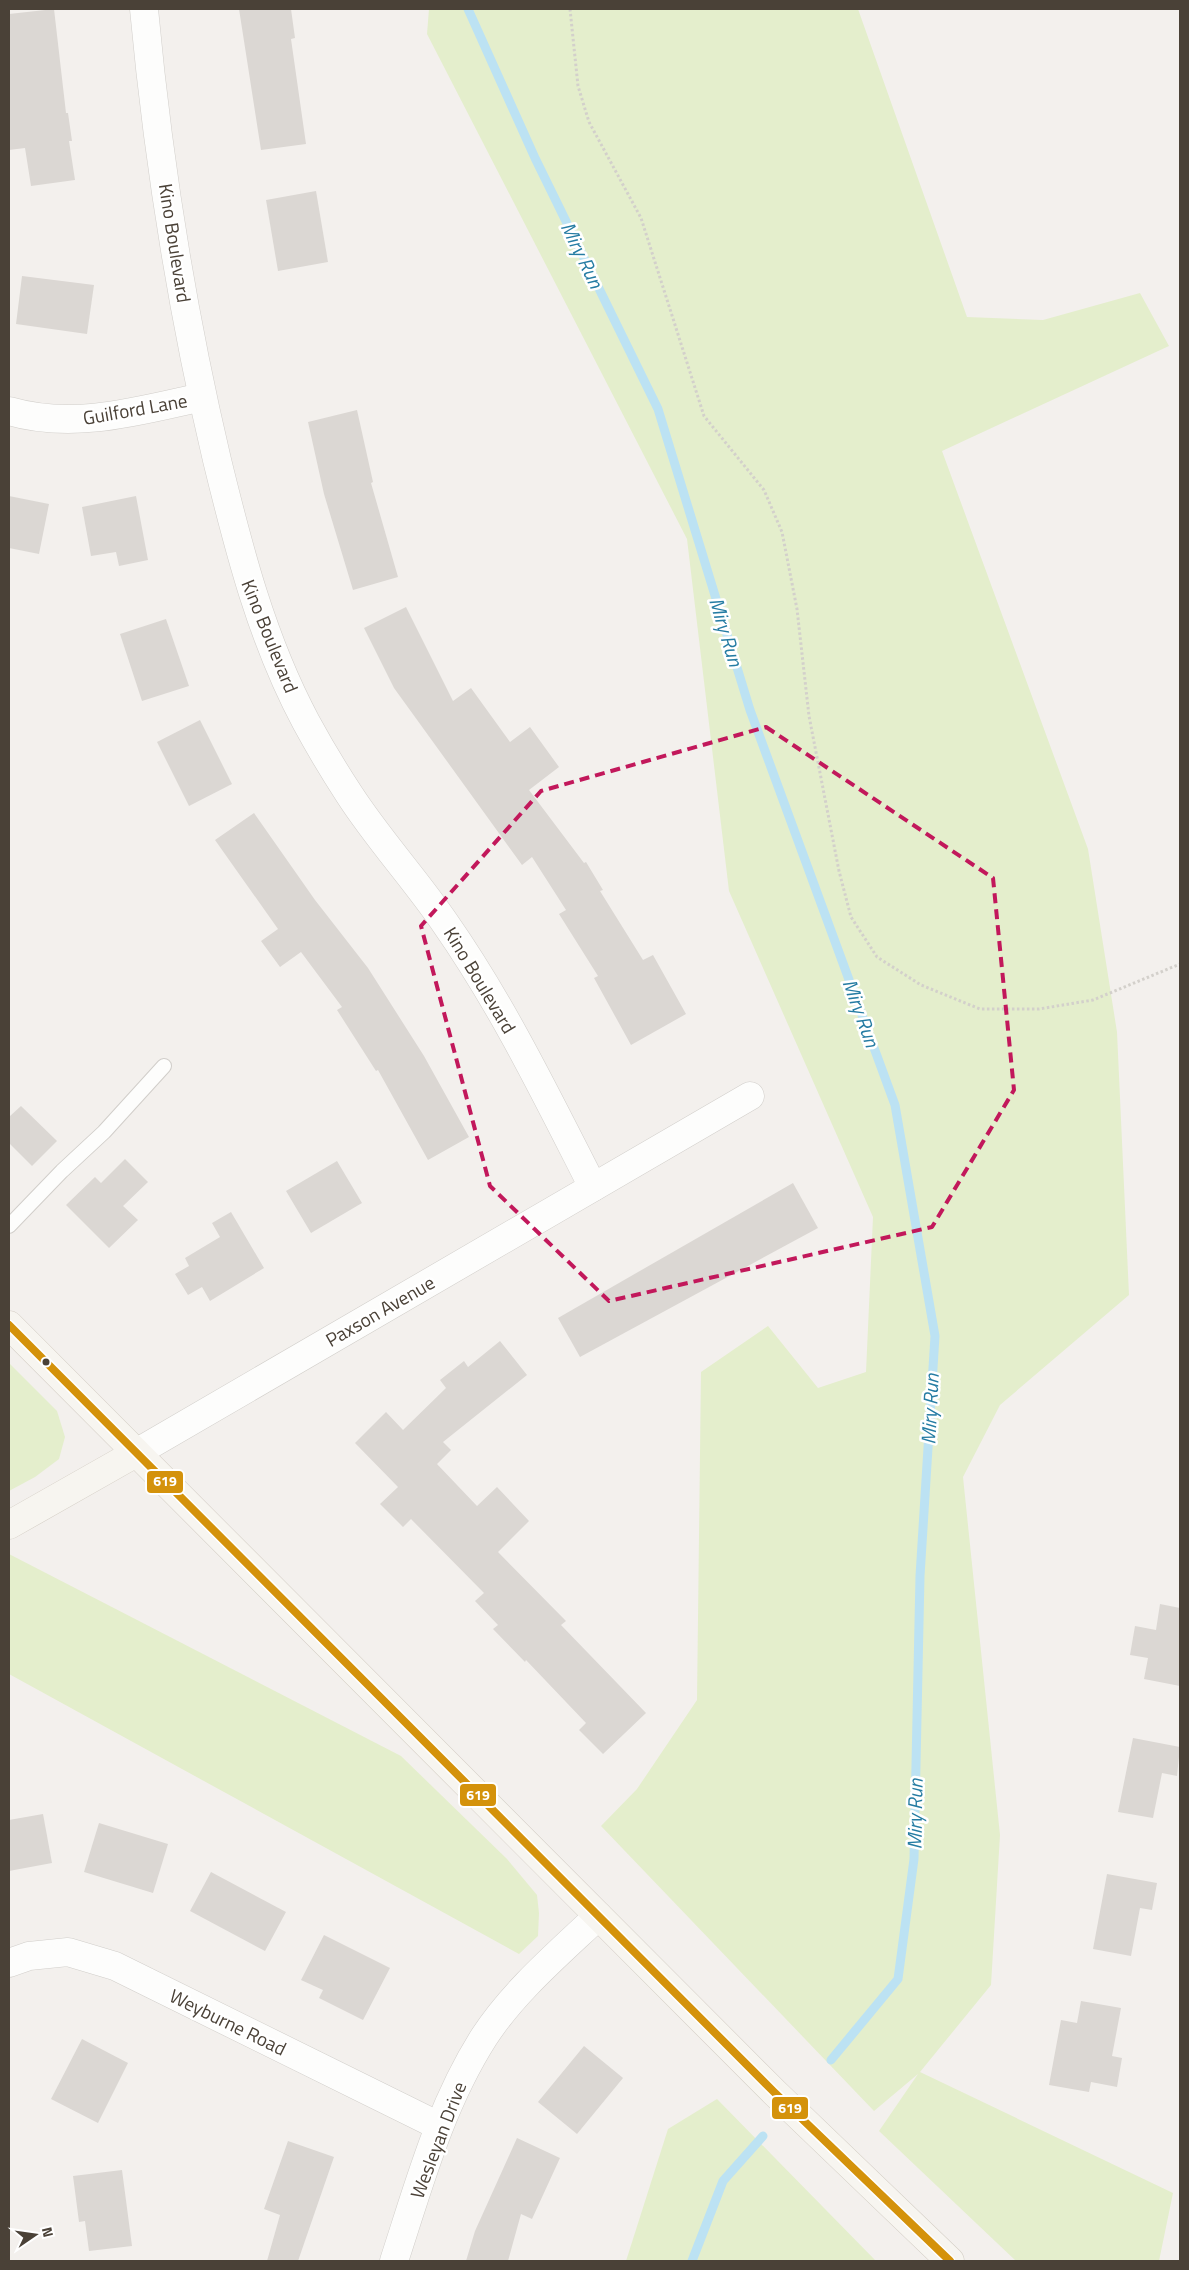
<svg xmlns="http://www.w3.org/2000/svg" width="1189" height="2270" viewBox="0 0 1189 2270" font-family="'Titillium Web',sans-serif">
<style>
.green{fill:#e4eecc}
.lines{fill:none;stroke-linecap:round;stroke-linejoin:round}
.stream{stroke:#bce2f3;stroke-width:9}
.building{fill:#dbd7d3}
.lane-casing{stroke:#d1ceca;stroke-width:16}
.street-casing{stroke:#d1ceca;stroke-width:29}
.secondary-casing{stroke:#d3cdc4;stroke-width:29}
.path{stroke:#d3d0cb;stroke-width:3;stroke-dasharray:2.5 2.5;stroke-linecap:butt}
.lane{stroke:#fdfdfc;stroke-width:14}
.street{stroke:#fdfdfc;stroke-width:28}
.secondary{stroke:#f7f5f0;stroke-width:28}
.bus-1-casing{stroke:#fff;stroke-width:11}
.bus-1{stroke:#d4920b;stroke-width:8}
.marked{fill:none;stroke:#c2185b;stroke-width:4;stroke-dasharray:10 6;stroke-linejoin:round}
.bus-dot{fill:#4a4137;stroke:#fff;stroke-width:2}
.labels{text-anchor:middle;stroke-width:5;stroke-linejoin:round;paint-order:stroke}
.street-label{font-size:19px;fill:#4a4137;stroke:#fff}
.water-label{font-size:20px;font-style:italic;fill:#257ca3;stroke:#fff}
.line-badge{stroke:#fff;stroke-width:2}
.badge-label{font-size:14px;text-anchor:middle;font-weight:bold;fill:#fff}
</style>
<rect width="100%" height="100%" fill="#f3f0ed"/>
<!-- green -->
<g class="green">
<path d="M429,9H858L967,317L1043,320L1140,293L1169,346L942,451L1088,849L1117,1032L1129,1295L1000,1405L963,1477L1000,1835L991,1985L920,2072L1173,2193L1159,2261H1016L879,2131L918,2074L874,2111L601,1826L637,1789L697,1700L701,1372L768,1326L818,1388L866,1372L873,1217L729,891L687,539L427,34Z"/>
<path d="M9,1363L57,1411L65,1437L59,1459L35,1477L9,1491Z"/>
<path d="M9,1554L401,1756L507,1859L537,1895L539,1913L538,1936L519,1954L9,1674Z"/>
<path d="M717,2099L876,2261H626L668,2129Z"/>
</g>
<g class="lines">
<!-- stream -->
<g class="stream">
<path d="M468,9L535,158L658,409L750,710L895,1105L935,1336L920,1576L914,1859L898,1979L831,2060"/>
<path d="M692,2261L723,2181L763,2136"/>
</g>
</g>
<!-- building -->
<g class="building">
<path d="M54,9L66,113H68L72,141H69L75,180L31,186L25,148L9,150V14Z"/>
<path d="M239,9H291L295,38L291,39L306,144L261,150Z"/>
<path d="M316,191L328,262L278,271L266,200Z"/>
<path d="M22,276L94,285L87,334L16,324Z"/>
<path d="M357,410L373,482L371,483L398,577L353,590L324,494L308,422Z"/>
<path d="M9,496L49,504L39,554L9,548Z"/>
<path d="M136,496L148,560L119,566L116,552L91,556L82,507Z"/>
<path d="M406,607L453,701L471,688L510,742L530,727L559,767L529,790L584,863L586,862L603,890L600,891L643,960L653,955L686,1014L631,1045L594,978L598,976L559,914L566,910L532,857L522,865L394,688L364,628Z"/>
<path d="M166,619L189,686L142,701L120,634Z"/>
<path d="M200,720L232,784L189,806L157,742Z"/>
<path d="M254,813L315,900L368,968L424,1056L469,1137L428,1160L378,1070L376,1071L337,1010L342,1007L301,952L280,967L261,941L278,929L215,840Z"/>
<path d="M21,1106L57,1141L32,1166L9,1143V1117Z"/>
<path d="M125,1159L148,1182L123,1206L138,1220L109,1248L66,1205L95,1177L101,1183Z"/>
<path d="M337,1161L362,1203L311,1233L286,1191Z"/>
<path d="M793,1183L818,1228L580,1357L558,1318Z"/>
<path d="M231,1212L264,1268L210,1301L202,1287L188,1295L175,1274L189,1266L185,1258L220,1237L212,1223Z"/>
<path d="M500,1341L527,1375L443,1442L451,1450L437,1464L477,1506L497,1487L529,1521L498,1552L566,1621L561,1625L646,1713L603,1754L579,1730L586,1723L526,1660L525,1662L493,1629L498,1625L475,1601L484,1593L411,1519L403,1527L380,1504L398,1487L355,1443L386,1412L403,1430L446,1388L440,1380L464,1361L468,1367Z"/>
<path d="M1160,1604L1180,1608V1686L1144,1679L1148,1658L1130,1655L1135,1626L1156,1630Z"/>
<path d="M1133,1738L1180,1747L1177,1776L1162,1773L1153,1818L1118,1812Z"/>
<path d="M43,1814L52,1863L9,1871V1820Z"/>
<path d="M99,1823L168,1844L153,1893L84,1872Z"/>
<path d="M211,1872L286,1912L265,1951L190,1911Z"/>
<path d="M1107,1874L1157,1883L1152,1910L1140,1908L1131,1956L1093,1949Z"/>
<path d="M324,1935L390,1968L363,2020L319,1998L323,1990L301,1980Z"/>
<path d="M1081,2001L1121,2008L1112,2056L1122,2058L1117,2087L1091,2082L1089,2092L1049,2085L1061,2020L1077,2023Z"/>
<path d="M82,2039L128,2063L98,2123L51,2099Z"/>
<path d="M584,2046L623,2078L577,2134L538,2102Z"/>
<path d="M517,2138L560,2158L532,2219L521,2214L508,2261H466L475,2231Z"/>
<path d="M288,2141L334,2157L298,2261H267L280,2215L264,2209Z"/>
<path d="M122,2170L132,2246L89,2251L85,2221L79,2222L73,2176Z"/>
</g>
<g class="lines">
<!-- lane casing -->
<g class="lane-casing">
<path id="lane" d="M9,1226L62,1171L104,1132L164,1066"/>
</g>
<!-- street casing -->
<g class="street-casing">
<g id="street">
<path d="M144,9C158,160 182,312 217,460C239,550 262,640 306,722C319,746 334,771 349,794C378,839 415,879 445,923C503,1006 547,1097 593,1187"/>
<path d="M9,411C74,430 138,411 202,397"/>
<path d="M136,1453L750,1096"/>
<path d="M9,1963L29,1956L68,1952L115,1966L439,2126"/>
<path d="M394,2261C419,2185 440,2106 484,2037C514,1991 558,1954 598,1916"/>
</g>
</g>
<!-- secondary casing -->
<g class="secondary-casing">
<g id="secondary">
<path d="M9,1325L774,2092L950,2261"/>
<path d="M9,1525L136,1453"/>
</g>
</g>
<!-- path -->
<path class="path" d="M570,9L578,86L589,122L641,218L704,416L764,490L782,532L797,609L809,716L839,871L851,917L877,957L921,985L980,1009H1039L1093,1000L1180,964"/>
<!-- lane -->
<use href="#lane" class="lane"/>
<!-- street -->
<use href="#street" class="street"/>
<!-- secondary -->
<use href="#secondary" class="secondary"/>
<!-- bus-1 casing -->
<g class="bus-1-casing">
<path id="bus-1" d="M9,1325L774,2092L950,2261"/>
</g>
<!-- bus-1 -->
<use href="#bus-1" class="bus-1"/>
</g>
<!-- marked area -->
<path class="marked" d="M766,727L993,878L1014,1090L932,1227L609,1301L490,1186L421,926L541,791Z"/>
<!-- markers -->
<circle class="bus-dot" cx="46" cy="1362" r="4.5"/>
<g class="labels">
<!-- street labels -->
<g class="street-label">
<text transform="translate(175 243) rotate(81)" y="7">Kino Boulevard</text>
<text transform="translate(135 409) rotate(-10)" y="7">Guilford Lane</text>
<text transform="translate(270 636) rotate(68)" y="7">Kino Boulevard</text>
<text transform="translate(480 980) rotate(59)" y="7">Kino Boulevard</text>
<text transform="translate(380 1311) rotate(-30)" y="7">Paxson Avenue</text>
<text transform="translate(228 2022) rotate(26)" y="7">Weyburne Road</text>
<text transform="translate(438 2140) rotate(-69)" y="7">Wesleyan Drive</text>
</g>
<!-- water labels -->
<g class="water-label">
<text transform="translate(582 255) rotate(64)" y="7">Miry Run</text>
<text transform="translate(726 632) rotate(73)" y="7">Miry Run</text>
<text transform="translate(861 1013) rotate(70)" y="7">Miry Run</text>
<text transform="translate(930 1409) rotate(-87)" y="7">Miry Run</text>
<text transform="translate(915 1814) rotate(-89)" y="7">Miry Run</text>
</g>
</g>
<g class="line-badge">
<rect x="146" y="1470" width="38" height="24" rx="5" fill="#d4920b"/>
<rect x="459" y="1783" width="38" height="24" rx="5" fill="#d4920b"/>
<rect x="771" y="2096" width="38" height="24" rx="5" fill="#d4920b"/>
</g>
<g class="badge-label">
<text x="165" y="1486">619</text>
<text x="478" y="1800">619</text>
<text x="790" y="2113">619</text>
</g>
<!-- border -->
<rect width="1189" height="2270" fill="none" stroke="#4a4137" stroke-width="20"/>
<!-- north arrow -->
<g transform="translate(35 2235) rotate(77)" stroke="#ffffff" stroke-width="4" paint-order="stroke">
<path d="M0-4L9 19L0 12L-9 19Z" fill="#4a4137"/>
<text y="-8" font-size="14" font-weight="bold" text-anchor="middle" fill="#4a4137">N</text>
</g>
</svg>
